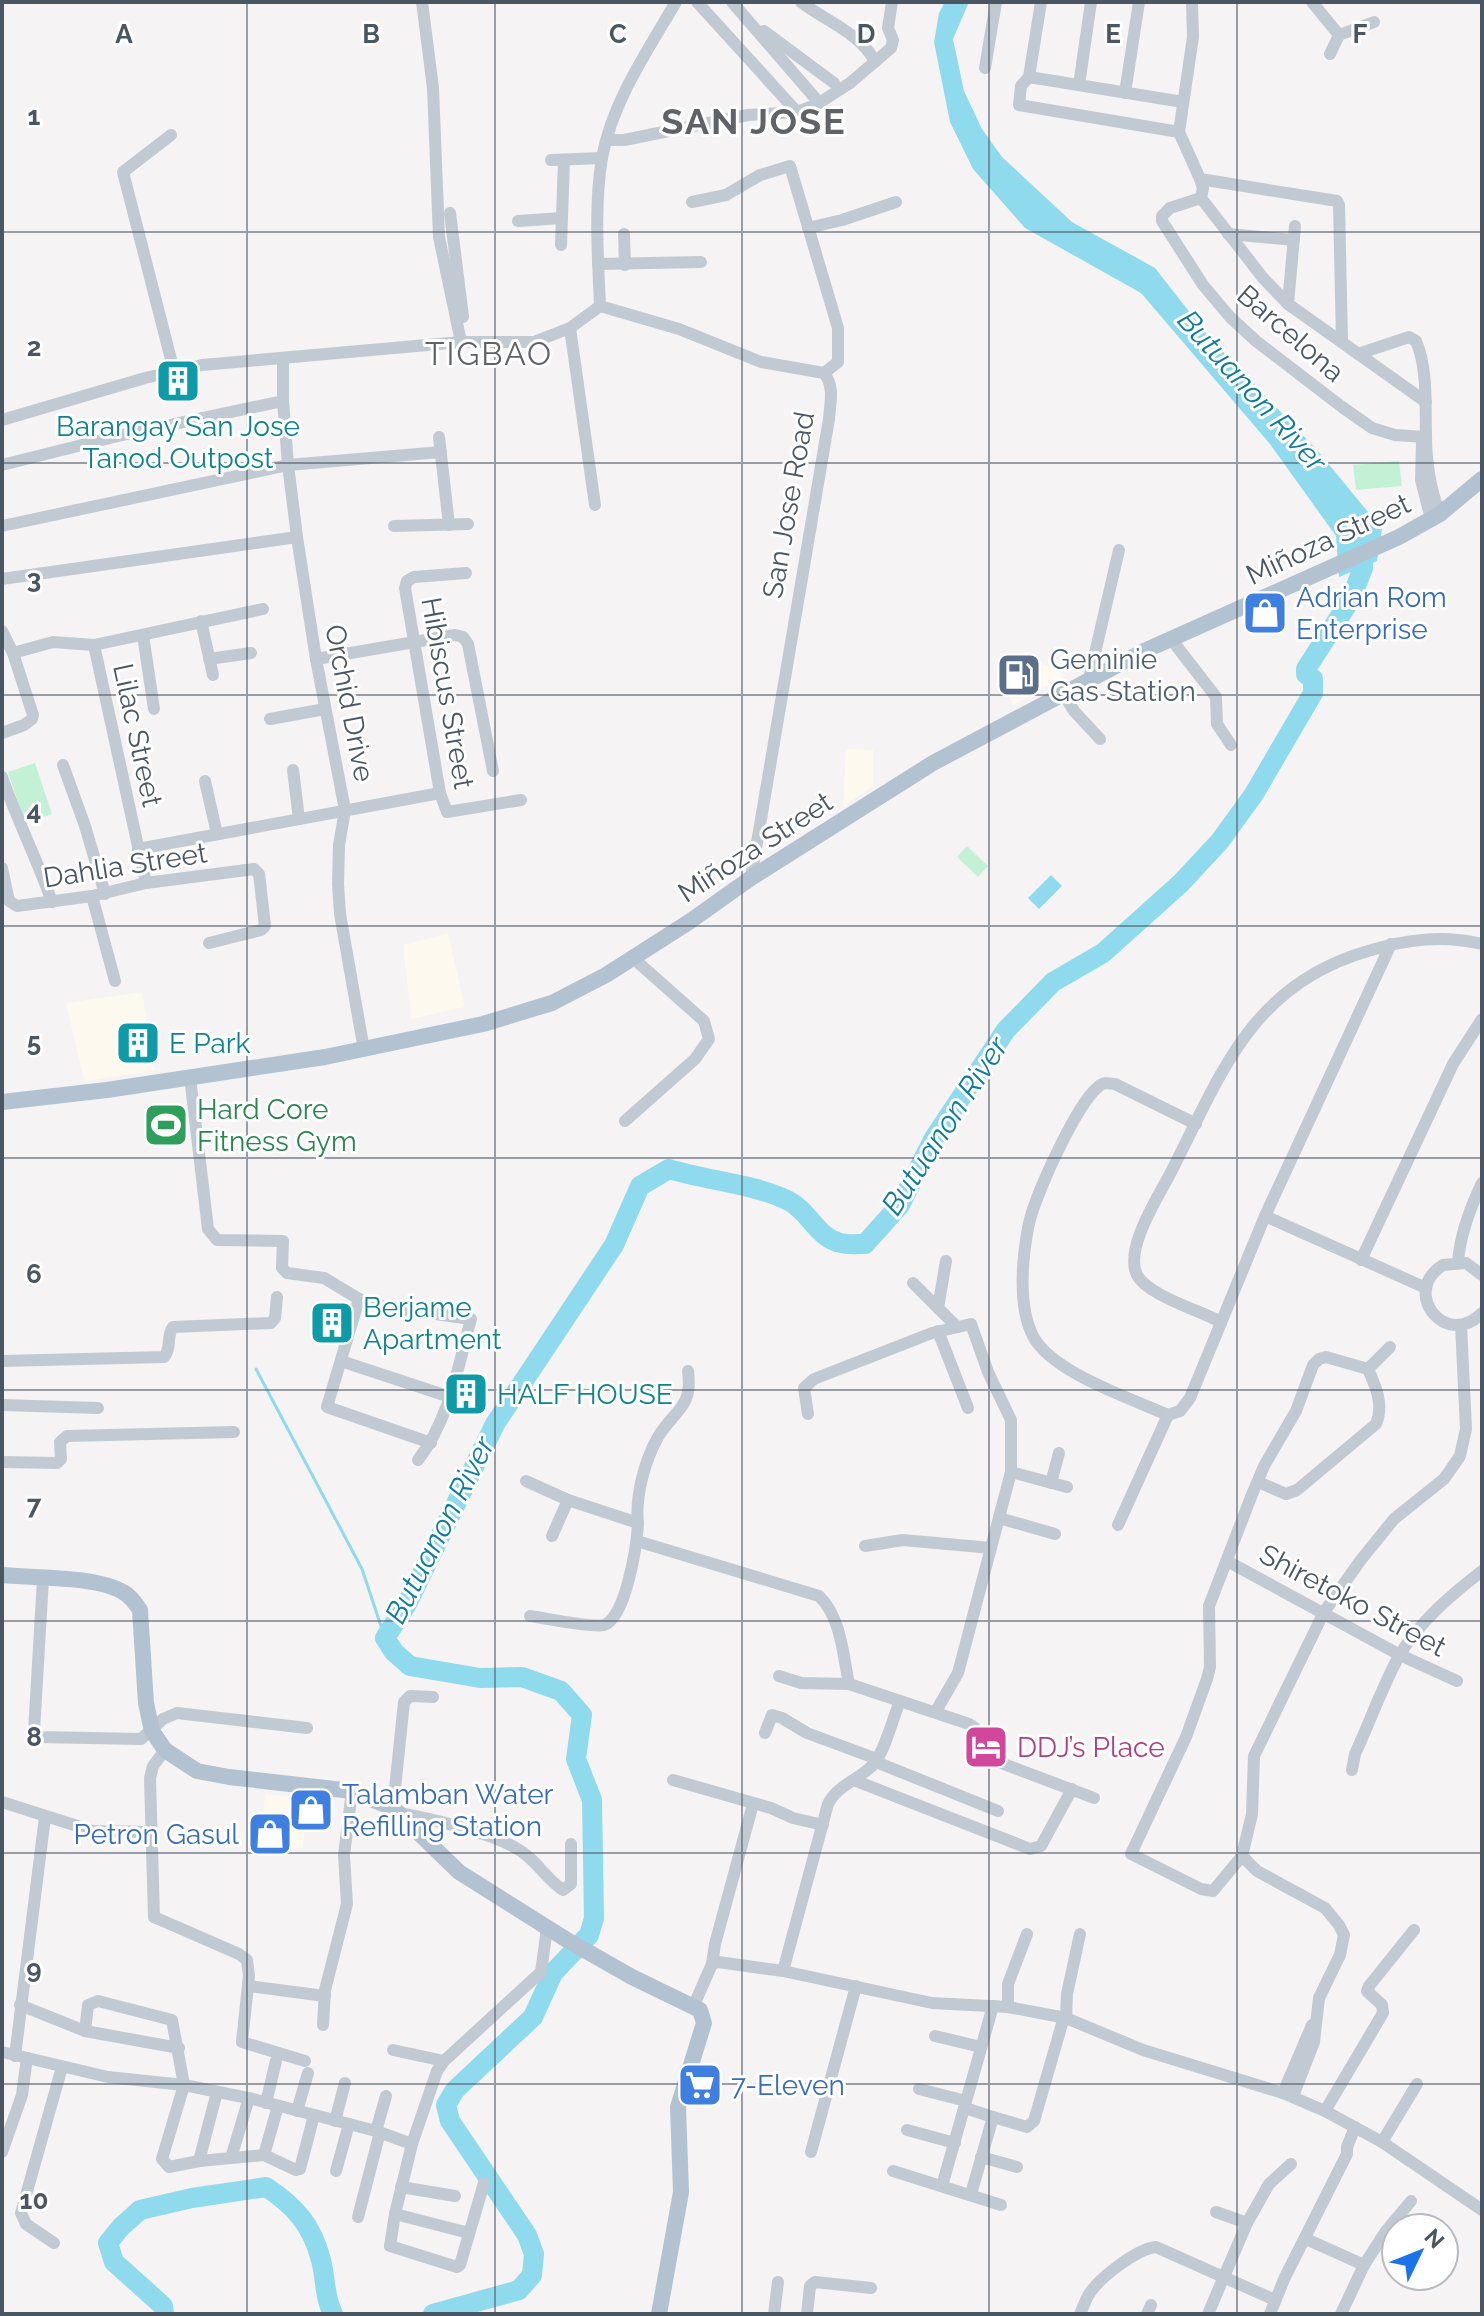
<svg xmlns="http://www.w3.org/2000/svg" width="1484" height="2316" viewBox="0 0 1484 2316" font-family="Raleway,sans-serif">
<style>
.commercial{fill:#fdf9ef}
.green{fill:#c3f1d5}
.water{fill:#90daee}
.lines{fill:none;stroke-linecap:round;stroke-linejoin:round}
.stream{stroke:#90daee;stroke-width:3}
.river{stroke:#90daee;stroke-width:20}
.minor{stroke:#c1cad2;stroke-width:12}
.major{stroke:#b3c2d1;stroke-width:16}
.grid{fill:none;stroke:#4a5661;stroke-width:2;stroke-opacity:0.55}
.labels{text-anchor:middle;stroke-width:6;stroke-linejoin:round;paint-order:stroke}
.street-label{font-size:28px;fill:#4a5661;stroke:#fff}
.culture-label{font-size:28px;fill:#0d838f;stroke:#fff;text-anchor:start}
.shop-label{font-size:28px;fill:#366cbe;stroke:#fff;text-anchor:start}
.service-label{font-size:28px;fill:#4e5e75;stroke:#fff;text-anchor:start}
.leisure-label{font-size:28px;fill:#27864d;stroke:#fff;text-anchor:start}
.hotel-label{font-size:28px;fill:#b23c85;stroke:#fff;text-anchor:start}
.water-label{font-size:30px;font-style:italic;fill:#0c7c9b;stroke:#fff}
.quarter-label{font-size:32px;letter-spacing:2px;fill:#5f6368;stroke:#fff}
.district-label{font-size:36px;font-weight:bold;letter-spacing:2px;fill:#5f6368;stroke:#fff}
.grid-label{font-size:26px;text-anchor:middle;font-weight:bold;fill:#4a5661;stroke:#fff;stroke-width:6;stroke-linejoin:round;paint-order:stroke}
</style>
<rect width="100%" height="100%" fill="#f5f3f3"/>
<!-- commercial -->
<g class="commercial">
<path d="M1028,656L1066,675L1013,705L998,669Z"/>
<path d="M846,749L873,750V786L843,807Z"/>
<path d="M448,933L465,1007L411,1019L403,945Z"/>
<path d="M142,992L155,1071L84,1081L66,1003Z"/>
<path d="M265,1794L308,1798L303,1848L261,1845Z"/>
</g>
<!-- green -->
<g class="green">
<path d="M1399,461L1402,486L1356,490L1353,465Z"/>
<path d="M35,763L52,814L25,823L8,772Z"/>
<path d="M967,846L988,866L978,877L957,857Z"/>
</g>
<!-- water -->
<g class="water">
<path d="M945,2H969L953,39L964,91L982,129L1002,157L1072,222L1155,268L1209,337L1317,450L1382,529L1377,561L1339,577L1336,536L1270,444L1141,293L1025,228L973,169L950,122L934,42L939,13Z"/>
<path d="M1051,875L1062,886L1039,909L1028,898Z"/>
</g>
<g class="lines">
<!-- stream -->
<path class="stream" d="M256,1369L362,1569L385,1638"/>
<!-- river -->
<g class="river">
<path d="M164,2314L163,2306L114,2262L108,2243L121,2227L140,2210L192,2198L266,2187C295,2206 312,2225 321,2260C326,2279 324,2296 333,2314"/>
<path d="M433,2314L519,2290L532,2275L534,2254L527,2235L450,2121L446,2105L455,2090L533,2017L553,1973L589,1935L594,1918L592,1800L576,1759L582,1715L561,1691L522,1677L480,1678L410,1666L394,1652L385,1638L407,1604L495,1424L614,1245L640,1186L669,1169C708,1181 752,1183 789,1201C809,1211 818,1239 841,1243C848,1245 858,1244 865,1244L900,1205L934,1138L1006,1030L1053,982L1103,953L1181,883L1220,841L1254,794L1313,693V679L1306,674V669L1351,599L1363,568L1364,539"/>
</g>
<!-- minor -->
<g class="minor">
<path d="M422,2L433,88L439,237L461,342"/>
<path d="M697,2L797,112"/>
<path d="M732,2L815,98"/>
<path d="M801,2C824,20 862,34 875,62"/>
<path d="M1041,2L1029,77L1021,86L1019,105L1179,132"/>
<path d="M1192,2L1193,37L1179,132L1200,179L1203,188L1201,198L1263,278L1288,304L1426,402"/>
<path d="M1312,2L1339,35"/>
<path d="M764,31L834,83"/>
<path d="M1330,54L1339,35L1374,22"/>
<path d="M985,68L996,2"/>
<path d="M1029,77L1183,102"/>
<path d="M1079,85L1091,2"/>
<path d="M1125,93L1139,2"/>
<path d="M171,135L123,172L174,371"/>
<path d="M607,140H624L748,115L797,112L816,105L850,83L891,48L893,40L888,28L892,2"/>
<path d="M551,160L602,158"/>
<path d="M1200,179L1337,201L1339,205L1342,342"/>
<path d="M1201,198L1170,208L1162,216V221L1203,285L1230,317L1256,341L1342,407L1372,428L1395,435L1425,437"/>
<path d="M692,202L726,195L760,175L790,166L838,328V362L824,373"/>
<path d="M450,213L463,317"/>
<path d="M518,221L562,218"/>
<path d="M808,228L842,220L896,202"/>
<path d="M624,234L625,265"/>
<path d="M1228,234L1294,240"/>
<path d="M561,245L564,160"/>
<path d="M598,264L701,262"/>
<path d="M1288,304L1295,226"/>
<path d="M600,306L679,329L761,362L824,373C835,387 830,403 829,419L751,878"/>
<path d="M600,306C598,258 594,205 602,158C612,102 648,50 676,2"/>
<path d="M570,328L595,505"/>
<path d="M1358,354L1409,337L1416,341C1428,369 1425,404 1426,434C1426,460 1430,489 1440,514"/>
<path d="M283,364V401L288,465L297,537L316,659L345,810L339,845L338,884L340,914L364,1050"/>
<path d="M2,420L145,378L202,365L461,342H534L570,328L600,306"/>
<path d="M439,437L449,525"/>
<path d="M1422,443L1421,480L1431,519"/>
<path d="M2,465L118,436L283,401"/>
<path d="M2,526L288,465L441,452"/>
<path d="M394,526L468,524"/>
<path d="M466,573L414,577L407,581L405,588L440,793L447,812L521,800"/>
<path d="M2,579L297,537"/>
<path d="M201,621L213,675"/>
<path d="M2,631L13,653L33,715L32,719L24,725L2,733"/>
<path d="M143,635L154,709"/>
<path d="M1171,639L1216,697L1217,724L1231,745"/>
<path d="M94,645L146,883"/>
<path d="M13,653L53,642L94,645L263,609"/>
<path d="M209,659L251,653"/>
<path d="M316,659L455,635L463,637L468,644L493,771"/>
<path d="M1089,679L1119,550"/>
<path d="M1063,693L1074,711L1100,739"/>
<path d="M270,719L325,709"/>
<path d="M63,765L85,826L105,894"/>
<path d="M293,770L299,819"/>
<path d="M2,777C17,820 37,859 52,902"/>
<path d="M205,781L217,834"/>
<path d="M138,849L440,793"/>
<path d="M2,868L9,901L17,906L92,896L146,883L254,869L259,874L265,926L261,930L209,943"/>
<path d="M92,896L115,981"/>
<path d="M190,1077L208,1229L217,1240L283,1241L282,1268L287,1273L324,1278L359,1299L386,1307L471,1319C458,1367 449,1420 418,1460"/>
<path d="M625,1121L695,1059L709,1039L704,1021L633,958"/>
<path d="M1196,1124L1115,1084C1108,1083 1103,1082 1098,1087C1076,1105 1033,1199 1028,1228C1022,1260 1018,1307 1033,1336C1051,1372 1132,1399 1168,1415L1180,1411L1190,1398L1265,1216L1391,944"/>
<path d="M1265,1216L1426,1288"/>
<path d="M1361,1260L1453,1064L1482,1019"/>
<path d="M1458,1262C1460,1234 1470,1208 1482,1183"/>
<path d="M1482,1275L1466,1263L1443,1265C1400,1292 1446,1350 1482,1313"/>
<path d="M913,1283L957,1327"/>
<path d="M359,1299L327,1407L431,1443"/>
<path d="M938,1308L946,1261"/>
<path d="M1221,1322C1201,1311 1147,1295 1137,1275C1124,1249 1158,1197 1170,1174C1221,1075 1250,985 1368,951C1407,939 1442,935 1482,944"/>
<path d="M938,1331L968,1408"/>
<path d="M2,1361L164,1357C172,1348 166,1336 173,1327L271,1323L275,1318L277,1297"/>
<path d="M341,1361L450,1397"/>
<path d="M1368,1369L1390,1347"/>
<path d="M2,1405L98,1408"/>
<path d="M808,1414L804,1388L814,1379L932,1333L971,1324L988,1372L1011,1420V1472L958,1673L936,1711"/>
<path d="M2,1462L57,1463L61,1459L60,1442L67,1436L234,1432"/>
<path d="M1011,1472L1067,1487"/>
<path d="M526,1481L568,1500L638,1523C637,1544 626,1618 604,1625C592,1628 545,1618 530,1616"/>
<path d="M1258,1482L1286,1494L1297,1490L1376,1424C1384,1405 1376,1387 1368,1369L1326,1357L1319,1359L1313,1365L1296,1411L1264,1466L1251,1497L1209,1606L1210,1667L1207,1679L1186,1737L1131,1854L1201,1889L1213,1891L1242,1856L1252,1814L1254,1756L1324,1612L1360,1561L1394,1519L1444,1479L1460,1456L1466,1429L1461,1325"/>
<path d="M1051,1483L1059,1453"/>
<path d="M999,1518L1055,1534"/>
<path d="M638,1523C635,1496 645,1460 658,1437C675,1409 693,1408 688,1371"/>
<path d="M1118,1525L1168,1415"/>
<path d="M552,1536L568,1500"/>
<path d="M637,1541L819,1596C841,1617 843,1655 849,1684L969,1724L975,1728L972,1747L977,1754L1094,1798"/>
<path d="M865,1546L903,1540L991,1548"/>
<path d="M1227,1561L1400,1655L1457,1681"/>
<path d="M43,1579L34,1731L37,1737L141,1739L163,1719L177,1713L307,1728"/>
<path d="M779,1676L801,1683L849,1684"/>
<path d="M765,1733L772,1715L782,1718L807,1733L877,1759"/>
<path d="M165,1750L153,1766L150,1778L154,1917L239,1954L247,1960L249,1976L242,2042L305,2061"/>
<path d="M876,1762L998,1811"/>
<path d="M1352,1770L1355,1754C1370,1722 1382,1687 1399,1656C1419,1622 1451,1595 1482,1571"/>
<path d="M673,1780L771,1808L793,1818L823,1825"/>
<path d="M856,1781L1030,1849L1041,1846L1072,1789"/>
<path d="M2,1802L93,1831L150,1832"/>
<path d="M393,1808L404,1702L410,1696L433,1697"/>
<path d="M400,1813C434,1820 486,1831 516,1848C535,1858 545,1878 563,1890L571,1884V1844"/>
<path d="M1242,1856L1257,1871L1325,1908L1339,1925L1344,1935L1340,1955L1319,1998L1314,2042L1293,2096"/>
<path d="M712,1964L718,1962L783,1971L932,2003L1008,2007L1066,2018L1143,2050L1283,2093L1325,2111L1382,2142L1482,2210"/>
<path d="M783,1971L828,1804C837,1785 859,1780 874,1764C885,1750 893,1718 900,1701"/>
<path d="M248,1986L325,1996"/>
<path d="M20,2005L85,2031L179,2048"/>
<path d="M694,2005L712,1964L715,1944L753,1804"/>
<path d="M1008,2007V1984L1027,1934"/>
<path d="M1066,2018L1067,1994L1080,1934"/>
<path d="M323,2025L325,1990L347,1904L344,1855L352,1791"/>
<path d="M85,2031L88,2005L98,2001L172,2020L184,2085L162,2159L169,2167L199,2161L264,2155L296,2170L300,2169L314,2115"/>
<path d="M935,2036L981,2047"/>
<path d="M393,2050L444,2061"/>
<path d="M2,2052L108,2077L184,2085L253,2099L376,2131L412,2144"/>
<path d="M15,2056L45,1817"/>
<path d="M919,2089L966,2101"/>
<path d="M1283,2093L1312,2025"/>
<path d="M266,2103L276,2061"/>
<path d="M965,2108L993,2117"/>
<path d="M297,2111L308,2073"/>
<path d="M1325,2111L1383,2013L1382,2005L1367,1991L1369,1986L1414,1930"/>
<path d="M335,2121L345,2083"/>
<path d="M907,2130L955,2143"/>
<path d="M376,2131L386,2096"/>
<path d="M1382,2142L1417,2084"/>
<path d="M2,2152L22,2095L27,2058"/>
<path d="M811,2152L856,1986"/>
<path d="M264,2155L278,2106"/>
<path d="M981,2157L1017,2167"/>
<path d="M231,2158L249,2098"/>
<path d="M199,2161L217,2092"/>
<path d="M336,2171L349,2124"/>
<path d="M893,2171L1001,2205"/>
<path d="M484,2183L460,2265L457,2267L390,2246L395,2214L412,2144L437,2071L444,2061L541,1972L547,1928"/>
<path d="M942,2186L993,2006"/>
<path d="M401,2187L455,2196"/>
<path d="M971,2194L993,2117L1027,2127L1034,2121L1064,2017"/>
<path d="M1216,2212L1247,2223"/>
<path d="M395,2214L469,2233"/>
<path d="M358,2217L380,2132"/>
<path d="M1306,2239L1364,2265"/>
<path d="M54,2243L26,2224L21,2213L62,2067"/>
<path d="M774,2314L778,2282"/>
<path d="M807,2314L810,2286L815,2282L871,2288"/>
<path d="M1080,2314C1083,2308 1085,2301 1088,2296C1098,2278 1137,2249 1156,2247L1275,2300"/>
<path d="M1147,2314L1151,2305"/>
<path d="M1208,2314L1247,2223L1269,2184L1291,2164"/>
<path d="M1270,2314L1285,2277L1347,2154V2147L1355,2127"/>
<path d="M1341,2314L1364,2265L1386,2231L1411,2201"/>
</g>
<!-- major -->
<g class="major">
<path d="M2,1102L107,1090L325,1057L483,1024L552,1003L606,975L689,922L751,878L933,763L1144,651L1399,537L1440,514L1482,479"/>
<path d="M2,1575C34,1578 97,1576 123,1592C131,1596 135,1603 140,1610L146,1703L152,1731L165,1750L197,1771L229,1777L352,1791L393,1808L459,1872L567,1940L632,1977L700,2010L704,2023L678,2107L681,2192L659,2314"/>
</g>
</g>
<!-- grid -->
<path class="grid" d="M247,2V2314M495,2V2314M742,2V2314M989,2V2314M1237,2V2314M2,232H1482M2,463H1482M2,695H1482M2,926H1482M2,1158H1482M2,1390H1482M2,1621H1482M2,1853H1482M2,2084H1482"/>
<!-- icons -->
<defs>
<g id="building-square" transform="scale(2.3)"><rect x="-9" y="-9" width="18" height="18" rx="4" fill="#0f9aa8" stroke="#fff"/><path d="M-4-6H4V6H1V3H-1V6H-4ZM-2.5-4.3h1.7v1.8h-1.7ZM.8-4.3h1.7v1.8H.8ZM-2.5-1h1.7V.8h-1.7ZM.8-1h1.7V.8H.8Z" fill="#fff"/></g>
<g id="shop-square" transform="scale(2.3)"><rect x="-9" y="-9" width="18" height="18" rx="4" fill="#3f7fe0" stroke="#fff"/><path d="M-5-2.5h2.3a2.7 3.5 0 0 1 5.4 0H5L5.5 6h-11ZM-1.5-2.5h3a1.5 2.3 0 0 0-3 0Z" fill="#fff"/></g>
<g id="fuel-square" transform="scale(2.3)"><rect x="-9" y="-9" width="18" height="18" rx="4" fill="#5c6f8a" stroke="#fff"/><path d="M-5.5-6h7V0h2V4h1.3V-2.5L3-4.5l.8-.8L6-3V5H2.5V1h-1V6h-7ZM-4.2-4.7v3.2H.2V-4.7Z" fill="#fff"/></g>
<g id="stadium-square" transform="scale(2.3)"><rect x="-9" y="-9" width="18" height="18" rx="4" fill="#2e9e5b" stroke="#fff"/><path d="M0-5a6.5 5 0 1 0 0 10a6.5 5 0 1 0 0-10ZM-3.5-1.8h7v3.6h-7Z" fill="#fff"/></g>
<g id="hotel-square" transform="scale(2.3)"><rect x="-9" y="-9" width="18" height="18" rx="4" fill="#d1479c" stroke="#fff"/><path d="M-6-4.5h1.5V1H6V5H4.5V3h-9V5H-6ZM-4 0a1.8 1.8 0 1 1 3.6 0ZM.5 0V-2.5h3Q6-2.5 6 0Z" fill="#fff"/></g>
<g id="supermarket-square" transform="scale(2.3)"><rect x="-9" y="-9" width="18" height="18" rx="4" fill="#3f7fe0" stroke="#fff"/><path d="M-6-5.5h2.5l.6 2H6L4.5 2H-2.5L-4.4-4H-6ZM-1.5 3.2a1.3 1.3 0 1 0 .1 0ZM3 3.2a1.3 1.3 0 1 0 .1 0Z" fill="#fff"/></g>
</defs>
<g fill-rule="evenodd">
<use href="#building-square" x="178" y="381"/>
<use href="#shop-square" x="1265" y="613"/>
<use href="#fuel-square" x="1019" y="675"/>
<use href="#building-square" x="138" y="1043"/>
<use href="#stadium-square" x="166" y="1125"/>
<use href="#building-square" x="332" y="1323"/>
<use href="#building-square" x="466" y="1394"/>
<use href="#hotel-square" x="986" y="1747"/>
<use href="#shop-square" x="311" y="1810"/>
<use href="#shop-square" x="270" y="1834"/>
<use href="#supermarket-square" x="700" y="2085"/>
</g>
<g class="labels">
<!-- street labels -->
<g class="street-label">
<text transform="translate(1291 333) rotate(41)" y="10">Barcelona</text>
<text transform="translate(788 505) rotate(-80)" y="10">San Jose Road</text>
<text transform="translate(1328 539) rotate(-25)" y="10">Miñoza Street</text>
<text transform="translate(448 693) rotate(80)" y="10">Hibiscus Street</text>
<text transform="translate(350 703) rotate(79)" y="10">Orchid Drive</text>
<text transform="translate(138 735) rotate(78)" y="10">Lilac Street</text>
<text transform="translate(755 847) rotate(-33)" y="10">Miñoza Street</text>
<text transform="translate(125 865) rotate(-9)" y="10">Dahlia Street</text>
<text transform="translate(1353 1600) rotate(28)" y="10">Shiretoko Street</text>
</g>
<!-- culture labels -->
<g class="culture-label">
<text x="178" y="436" text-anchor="middle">Barangay San Jose<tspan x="178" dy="32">Tanod Outpost</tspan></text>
<text x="169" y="1053">E Park</text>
<text x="363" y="1317">Berjame<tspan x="363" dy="32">Apartment</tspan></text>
<text x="497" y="1404">HALF HOUSE</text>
</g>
<!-- shop labels -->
<g class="shop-label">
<text x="1296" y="607">Adrian Rom<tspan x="1296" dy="32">Enterprise</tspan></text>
<text x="342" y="1804">Talamban Water<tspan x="342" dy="32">Refilling Station</tspan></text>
<text x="239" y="1844" text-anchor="end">Petron Gasul</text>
<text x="731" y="2095">7-Eleven</text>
</g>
<!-- service labels -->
<g class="service-label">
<text x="1050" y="669">Geminie<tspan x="1050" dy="32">Gas Station</tspan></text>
</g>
<!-- leisure labels -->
<g class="leisure-label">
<text x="197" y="1119">Hard Core<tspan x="197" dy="32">Fitness Gym</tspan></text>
</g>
<!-- hotel labels -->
<g class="hotel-label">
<text x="1017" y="1757">DDJ’s Place</text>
</g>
<!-- water labels -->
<g class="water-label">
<text transform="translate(1252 391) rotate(48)" y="10">Butuanon River</text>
<text transform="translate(945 1126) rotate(-57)" y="10">Butuanon River</text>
<text transform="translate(440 1530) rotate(-63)" y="10">Butuanon River</text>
</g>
<!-- quarter labels -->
<g class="quarter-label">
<text x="489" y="365">TIGBAO</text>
</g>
<!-- district labels -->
<g class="district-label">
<text x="754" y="134">SAN JOSE</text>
</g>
</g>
<g class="grid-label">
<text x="124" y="43">A</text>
<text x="371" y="43">B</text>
<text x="618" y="43">C</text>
<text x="866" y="43">D</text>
<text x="1113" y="43">E</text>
<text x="1360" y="43">F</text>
<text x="34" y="125">1</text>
<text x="34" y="356">2</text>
<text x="34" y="588">3</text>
<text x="34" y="820">4</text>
<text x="34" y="1051">5</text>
<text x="34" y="1283">6</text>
<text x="34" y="1514">7</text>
<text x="34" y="1746">8</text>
<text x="34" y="1978">9</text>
<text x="34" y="2209">10</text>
</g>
<!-- border -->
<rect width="1484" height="2316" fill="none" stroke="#4a5661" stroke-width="8"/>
<!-- north arrow -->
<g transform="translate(1420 2252) rotate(47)"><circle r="38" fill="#ffffff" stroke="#b7bbc0" stroke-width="2"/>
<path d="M0-6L14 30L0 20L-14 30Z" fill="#1a73e8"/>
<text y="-12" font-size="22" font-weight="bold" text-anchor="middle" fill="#4a5661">N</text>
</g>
</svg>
